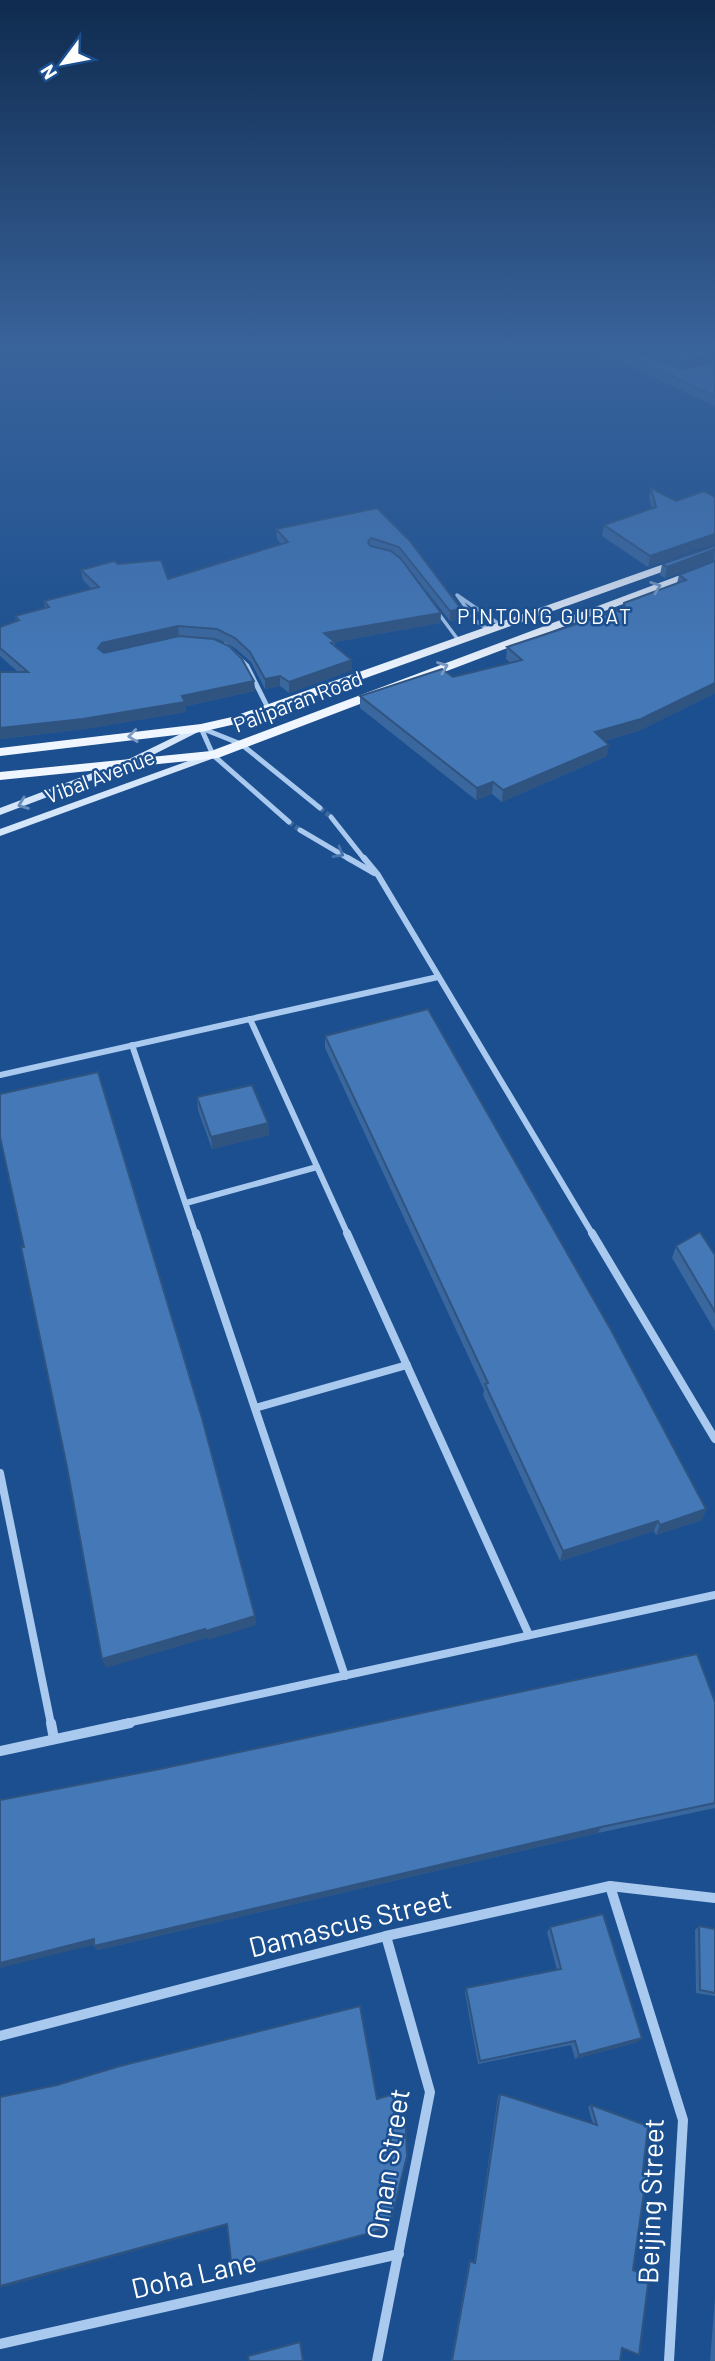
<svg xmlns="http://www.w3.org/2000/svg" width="715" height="2361" viewBox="0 0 715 2361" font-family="Barlow,sans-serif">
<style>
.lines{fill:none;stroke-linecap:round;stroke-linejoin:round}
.street-tunnel{stroke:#3d69a0;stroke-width:5;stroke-dasharray:5 2.5;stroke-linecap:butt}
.lane{stroke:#a9c9ee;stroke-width:3.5}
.street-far3{stroke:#a9c9ee;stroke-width:5}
.street-far2{stroke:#a9c9ee;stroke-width:6}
.street-far1{stroke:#a9c9ee;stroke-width:8}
.street{stroke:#a9c9ee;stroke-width:10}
.secondary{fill:#d6e6fa;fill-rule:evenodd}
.primary{fill:#f0f6ff;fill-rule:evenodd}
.wall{fill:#3a679d}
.shaded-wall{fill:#305480}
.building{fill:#4478b7;stroke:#305480;stroke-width:2}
.oneway{stroke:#7b9ac1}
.oneway2{stroke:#668bba}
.oneway3{stroke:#4674ac}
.labels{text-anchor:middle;stroke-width:5;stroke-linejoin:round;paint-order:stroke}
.far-neighbourhood-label{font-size:21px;letter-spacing:2px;fill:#fff;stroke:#1b4f8f}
.far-street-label{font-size:21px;fill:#fff;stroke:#1b4f8f}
.near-street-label{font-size:28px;fill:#fff;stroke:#1b4f8f}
</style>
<rect width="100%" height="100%" fill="#1b4f8f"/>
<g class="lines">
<!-- street-tunnel -->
<g class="street-tunnel">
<path d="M320,808L331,817"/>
<path d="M289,822L300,830"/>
</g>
<!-- lane -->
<g class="lane">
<path d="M436,610L459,641"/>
<path d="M489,630L476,621L457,595L502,626"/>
</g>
<!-- street-far3 -->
<g class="street-far3">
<path d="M225,645L247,666L269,710"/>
<path d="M201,728L241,744L320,808"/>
<path d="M201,728L213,755L289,822"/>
<path d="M331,817L365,860"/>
<path d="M300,830L351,860"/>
</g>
<!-- street-far2 -->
<g class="street-far2">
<path d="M348,858L374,873"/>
<path d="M364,858L378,875L593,1235"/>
<path d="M250,1019L348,1235"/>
<path d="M132,1045L196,1235"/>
<path d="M0,1075L438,977"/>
<path d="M186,1203L317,1167"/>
</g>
<!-- street-far1 -->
<g class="street-far1">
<path d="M196,1233L345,1676"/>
<path d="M347,1233L529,1635"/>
<path d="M592,1233L715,1439"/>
<path d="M255,1408L407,1365"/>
<path d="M0,1473L51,1724"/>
<path d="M122,1724L715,1595"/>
</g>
<!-- street -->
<g class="street">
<path d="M51,1723L54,1739"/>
<path d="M0,1751L130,1723"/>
<path d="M610,1886L683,2120L669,2361"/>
<path d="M0,2036L386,1936L610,1886L715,1898"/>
<path d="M0,2344L399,2254"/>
<path d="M377,2361L430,2092L386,1936"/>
</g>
<!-- secondary -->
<g class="secondary">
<path d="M197,726L206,728L137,763L0,815V808L129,759Z"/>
<path d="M213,752L217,753V757L0,836V829Z"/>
</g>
<!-- primary -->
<g class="primary">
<path d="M715,546V553L240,723L201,732L0,756V748L201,724L232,717Z"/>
<path d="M715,562V569L218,758L0,780V772L211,751Z"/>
</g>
</g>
<!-- wall -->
<g class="wall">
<path d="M593,349H636L681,369L638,349H715V354L713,353L712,361L715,360V406Z"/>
<path d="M651,488L676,501L648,567L602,536L604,525L652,509L649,498Z"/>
<path d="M377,508L460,619L450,621L399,556H397L441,613L440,623L335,642V647L352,670L289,693L280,686L265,689L251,662L235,648L218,639L179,636L254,681L255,691L186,706V712L85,729L0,739V672H18L0,656V627L16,621L15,616L45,608L44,601L92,589L83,580L81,570L118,564L168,579L281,544L277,539L276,529Z"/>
<path d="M715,546V560H714L665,578L660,575L662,564Z"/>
<path d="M715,561V693L638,731L604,741L607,756L502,802L492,794L476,800L360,708V696L453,677L511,663L506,659L507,647L623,609L624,603L677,583L679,575Z"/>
<path d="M325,1036L706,1509L702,1520L656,1535L654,1531L560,1561L483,1395L484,1390L325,1048Z"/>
<path d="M197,1097L268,1123L269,1135L212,1149L198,1110Z"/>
<path d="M676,1246L715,1255V1331L672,1258Z"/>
<path d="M715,1702V1808L598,1833L98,1950L94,1946V1945Z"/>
<path d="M699,1926L715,1929V1996L696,1993L695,1930Z"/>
<path d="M550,1927L638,2042L575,2059L571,2045L478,2064L465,1993L466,1988L557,1970L547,1932Z"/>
<path d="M500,2094L593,2124L588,2107L591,2105L648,2126L620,2361H451L469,2261L474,2263L498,2096Z"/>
<path d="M715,2297V2361H710Z"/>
</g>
<!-- shaded-wall -->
<g class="shaded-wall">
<path d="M713,353L712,361L681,369L683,361Z"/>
<path d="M715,534V544L648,567L650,556Z"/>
<path d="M715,549L714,560L665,578L667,567Z"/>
<path d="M461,609L460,619L450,621V611Z"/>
<path d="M441,613L440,623L324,644V633Z"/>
<path d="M178,626L179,636L104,653L98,648L102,643Z"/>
<path d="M352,660V670L289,693V682Z"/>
<path d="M280,676V686L265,689V679Z"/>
<path d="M254,681L255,691L186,706V712L85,729L0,739V728L182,696Z"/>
<path d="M715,683V693L638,731L593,744L595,732Z"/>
<path d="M609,745L607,756L502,802L503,790Z"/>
<path d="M493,782L492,794L476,800L477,788Z"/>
<path d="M268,1123L269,1135L212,1149L211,1137Z"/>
<path d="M706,1509L702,1520L656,1535L660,1525Z"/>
<path d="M658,1521L654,1531L560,1561L563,1551Z"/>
<path d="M255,1616L257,1625L208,1640L207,1638L106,1668L102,1659L205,1629Z"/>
<path d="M601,1827L598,1833L98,1950L94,1946Z"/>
<path d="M94,1939L97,1944L0,1968V1963Z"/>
<path d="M642,2038L638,2042L575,2059L579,2055Z"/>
<path d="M227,2224L229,2225L0,2288V2286Z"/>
<path d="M389,2228L234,2270H232Z"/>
</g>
<!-- building -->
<g class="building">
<path d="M612,349H636L682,370L715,360V396Z"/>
<path d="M657,349H707L713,353L683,361Z"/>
<path d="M651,488L676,501L704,491L715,497V534L650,556L604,525L656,507Z"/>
<path d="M377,508L410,541L461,609L450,611L399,547L371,538L368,542L370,546L391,551L401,559L441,613L324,633L335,642L331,643L352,660L289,682L280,676L265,679L250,652L235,638L217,629L178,626L102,643L98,648L104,653L179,636L214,639L229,646L242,659L254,681L182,696L185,702L83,719L0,728V672H28L0,648V627L19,620L15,616L49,607L44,601L99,587L81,570L114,561L118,564L161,560L168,579L288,542L276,529Z"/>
<path d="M715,546V549L667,567L662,564Z"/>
<path d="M715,561V683L641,719L595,732L609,745L503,790L493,782L477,788L360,696L442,669L453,677L522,660L507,647L625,608L624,603L686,580L679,575Z"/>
<path d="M428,1009L611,1330L706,1509L660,1525L658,1521L563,1551L485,1384L488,1383L325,1036Z"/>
<path d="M98,1072L202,1418L255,1616L206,1631L205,1629L102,1659L67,1467L21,1247H24L0,1137V1094Z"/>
<path d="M252,1085L268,1123L211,1137L197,1097Z"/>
<path d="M700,1232L715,1255V1312L676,1246Z"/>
<path d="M697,1654L715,1702V1803L601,1827L94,1946V1939L0,1963V1800L160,1769Z"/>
<path d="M603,1914L642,2038L579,2055L575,2041L480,2061L466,1988L561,1969L550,1927Z"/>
<path d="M699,1926L715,1929V1993L700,1990Z"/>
<path d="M360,2006L377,2099L404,2091L407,2156L389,2228L232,2270L227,2224L0,2286V2097L57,2085L120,2066Z"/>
<path d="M500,2094L597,2125L591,2105L648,2126L643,2170L647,2171L633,2270L649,2276L639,2355L622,2348L620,2361H452L470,2261L475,2263Z"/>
<path d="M300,2342L303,2361H249L248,2356Z"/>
</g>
<!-- one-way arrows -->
<defs><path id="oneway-chevron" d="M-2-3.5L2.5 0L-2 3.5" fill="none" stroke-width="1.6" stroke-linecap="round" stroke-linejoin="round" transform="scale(1.75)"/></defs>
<g class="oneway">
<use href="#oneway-chevron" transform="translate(656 587) rotate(-20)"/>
<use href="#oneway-chevron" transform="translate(443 667) rotate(-21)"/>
<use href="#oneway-chevron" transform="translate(133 736) rotate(173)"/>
</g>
<use class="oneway2" href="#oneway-chevron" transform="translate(23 804) rotate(159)"/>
<use class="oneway3" href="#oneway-chevron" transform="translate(339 853) rotate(30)"/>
<!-- sky -->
<linearGradient id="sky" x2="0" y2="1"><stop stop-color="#0f2b4f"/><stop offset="0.51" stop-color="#39639b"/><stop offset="1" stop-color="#39639b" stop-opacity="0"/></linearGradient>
<rect width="715" height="680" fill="url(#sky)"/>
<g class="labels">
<!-- far-neighbourhood labels -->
<g class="far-neighbourhood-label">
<text x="545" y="624">PINTONG GUBAT</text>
</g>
<!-- far-street labels -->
<g class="far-street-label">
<text transform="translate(298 702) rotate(-21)" y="7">Paliparan Road</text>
<text transform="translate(100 777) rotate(-21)" y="7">Vibal Avenue</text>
</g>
<!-- near-street labels -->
<g class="near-street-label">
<text transform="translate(350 1923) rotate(-14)" y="10">Damascus Street</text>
<text transform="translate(388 2164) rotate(-81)" y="10">Oman Street</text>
<text transform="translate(651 2201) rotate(-88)" y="10">Beijing Street</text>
<text transform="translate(194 2275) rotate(-13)" y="10">Doha Lane</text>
</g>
</g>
<!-- north arrow -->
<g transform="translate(63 63) rotate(238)" stroke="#1b4f8f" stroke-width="5" paint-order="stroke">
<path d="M0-5L12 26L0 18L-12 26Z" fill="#ffffff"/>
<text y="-10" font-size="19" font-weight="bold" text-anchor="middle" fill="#ffffff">N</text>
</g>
</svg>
